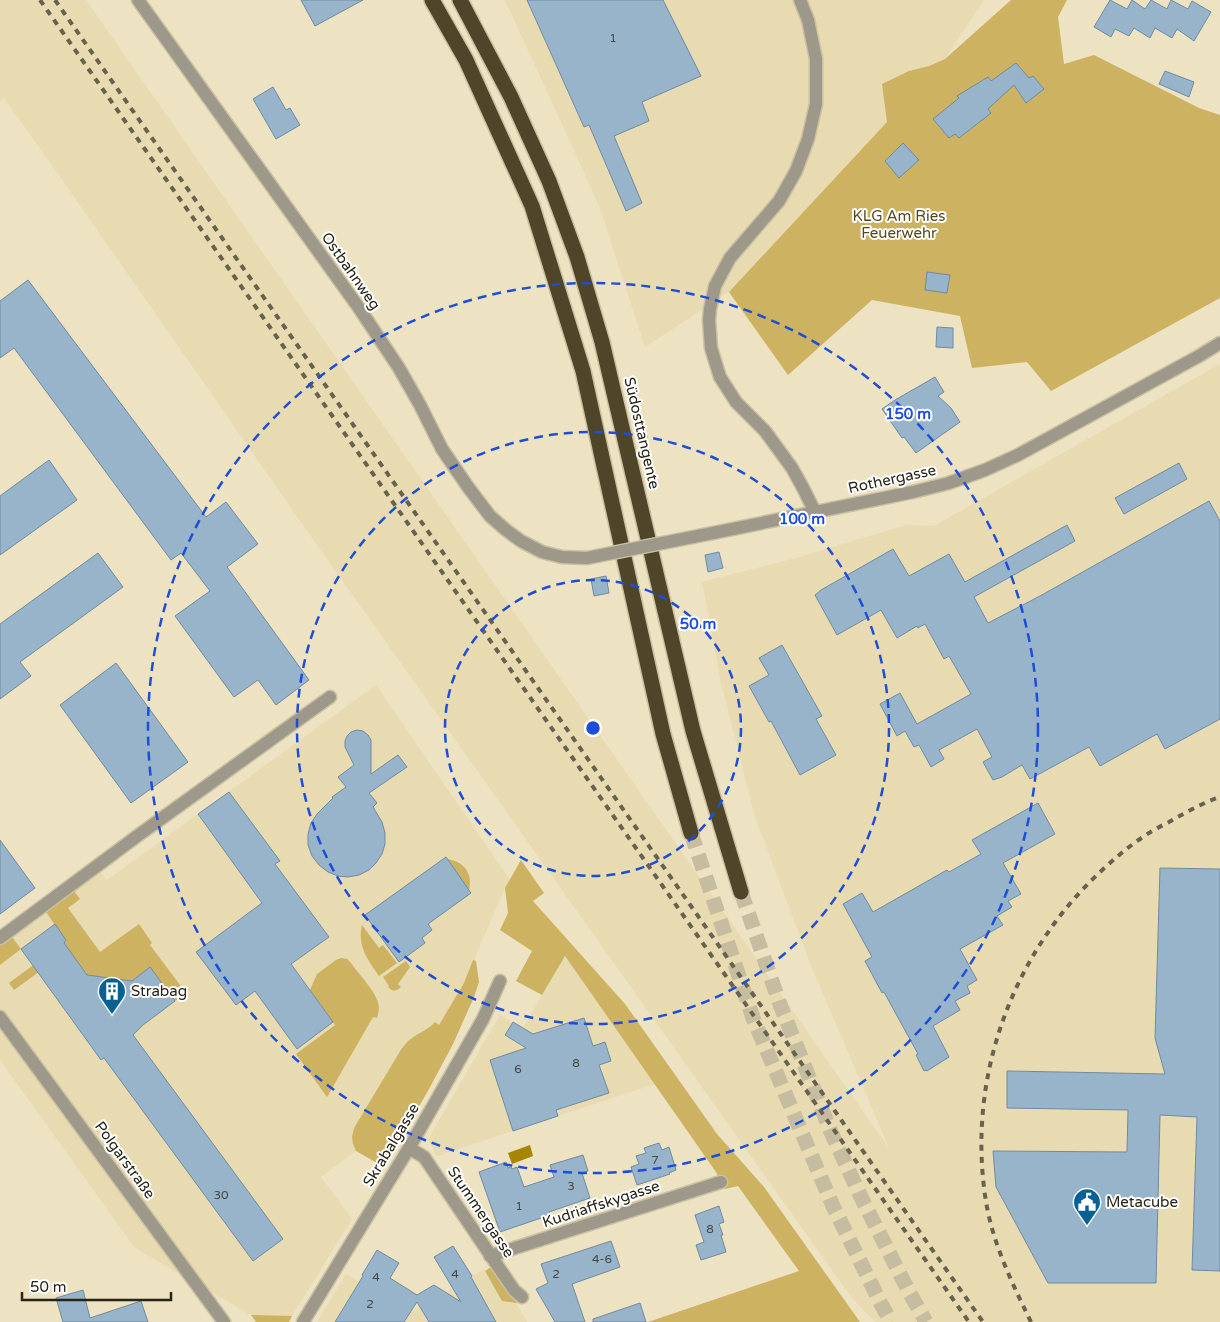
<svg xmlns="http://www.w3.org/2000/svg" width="1220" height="1322" viewBox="0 0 1220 1322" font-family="'Varela Round',sans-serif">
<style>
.built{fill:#e8dab1}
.green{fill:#ccb261}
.water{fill:#a68601}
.building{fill:#97b4cb;stroke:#6f8ba1}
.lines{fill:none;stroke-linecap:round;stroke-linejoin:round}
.highway-tunnel{stroke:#c6bc9f;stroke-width:15;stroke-dasharray:15 8;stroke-linecap:butt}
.minor-casing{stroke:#cac0a2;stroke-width:15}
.highway-casing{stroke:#cac0a2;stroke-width:18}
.minor{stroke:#9d988a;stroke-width:12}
.highway{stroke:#4f4629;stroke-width:15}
.rail{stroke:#68614e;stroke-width:4;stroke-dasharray:6 6;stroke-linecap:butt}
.minor-bridge-casing{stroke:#cac0a2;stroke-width:15;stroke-linecap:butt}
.minor-bridge{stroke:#9d988a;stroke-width:12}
.ring{fill:none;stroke:#1d4ed8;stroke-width:2.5;stroke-dasharray:9 6}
.labels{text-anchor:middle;stroke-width:4;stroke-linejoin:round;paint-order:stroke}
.number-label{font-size:12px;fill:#444844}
.park-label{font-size:15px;fill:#56481d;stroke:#fff}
.street-label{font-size:15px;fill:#282417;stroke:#fff}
.poi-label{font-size:15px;fill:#282417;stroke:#fff;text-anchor:start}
.centre{fill:#1d4ed8;stroke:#fff;stroke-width:2.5}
.ring-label{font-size:15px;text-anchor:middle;font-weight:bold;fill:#1d4ed8;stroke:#fff;stroke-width:4;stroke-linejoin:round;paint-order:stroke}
</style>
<rect width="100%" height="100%" fill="#ede2c1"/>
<!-- built -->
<g class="built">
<path d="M0,0H86L890,1150L812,968L755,817L721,683L702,582L800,557L906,525L934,526L1220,364V1322H875L851,1297L305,528L56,171L4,98L0,101Z"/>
<path d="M505,0H984L945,59L929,66L909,71L887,122L729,292L645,347L599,205Z"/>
<path d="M376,685L512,883L505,888L464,983L364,1155L356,1151L321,1177L352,1219L292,1316L251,1315L135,1248L0,1060V945L100,872L107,880Z"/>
<path d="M565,956L655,1084L437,1156L429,1141L431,1134L500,1015L523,1028Z"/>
<path d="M484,1269L502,1301L516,1303L527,1322H317L346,1274L410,1313Z"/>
</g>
<!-- green -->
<g class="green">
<path d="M1011,0H1067L1058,17L1064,64L1094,55L1199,108L1220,115V298L1051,391L1027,362L972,368L960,316L872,300L788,375L729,292L887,122L882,84L909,71L929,66L945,59Z"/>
<path d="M447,859C464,861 473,874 469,890Z"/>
<path d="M521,860L544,893L533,901L625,1004L717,1134L764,1187L860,1322H648L799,1271L738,1186L725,1189L716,1172L565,956L542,995L516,981L532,951L500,930L508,913L505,888Z"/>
<path d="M74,891L80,899L68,908L100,952L139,924L152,943L150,945L186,993L175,1001L150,967L132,981L87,975L69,950L14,990L9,983L66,941L46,912Z"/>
<path d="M362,925L379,948L383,945L397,963L379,976C368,960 357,946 362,925Z"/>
<path d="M12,937L21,949L0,965V945Z"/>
<path d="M341,958L347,959L351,963C358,973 376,992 378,1003C380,1008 378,1013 377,1018L373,1017L327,1097L296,1054L335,1025L310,990L317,974L336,960Z"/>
<path d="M473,960L476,961L479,982L474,997L453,1044L429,1089L384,1167L356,1151L353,1144L352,1137L354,1128L399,1053C402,1048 406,1042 412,1038C420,1032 428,1030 435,1022L439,1025L464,983Z"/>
<path d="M406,961L410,967L398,984L401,987C397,991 392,992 388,987L389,986L383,977Z"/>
<path d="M491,1267L508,1292L517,1302L516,1303L502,1301L485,1271Z"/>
<path d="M251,1315L292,1316L289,1322H256Z"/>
</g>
<!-- water -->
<path class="water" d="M530,1145L533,1156L512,1164L508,1153Z"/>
<!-- building -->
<g class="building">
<path d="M301,0H363L315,26Z"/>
<path d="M527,0H663L701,76L642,102L649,121L614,136L642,203L626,211L589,125L584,127Z"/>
<path d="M1110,0L1127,9L1132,0L1145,9L1151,0L1167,9L1171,0L1188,9L1192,1L1211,12L1194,41L1177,29L1172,38L1155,28L1150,38L1134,28L1129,36L1115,29L1111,37L1094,27Z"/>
<path d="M1016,63L1029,78L1033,76L1044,89L1026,103L1014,85L988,109L991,113L959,138L955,134L949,138L933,119L959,98L957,96L988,77L991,81Z"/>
<path d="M1165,71L1194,82L1189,97L1159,84Z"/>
<path d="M273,87L286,110L290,108L300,125L276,139L253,99Z"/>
<path d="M903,143L919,160L899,178L885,161Z"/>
<path d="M927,272L950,275L947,293L925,290Z"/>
<path d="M28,280L206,517L226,502L258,544L227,567L309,680L276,705L258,680L234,697L175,616L210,591L181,553L171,560L14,348L0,358V301Z"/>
<path d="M937,327L953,328V348L936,347Z"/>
<path d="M935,377L944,392L938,396L951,408L960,422L916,453L904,437L902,438L882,409L895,400Z"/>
<path d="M49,460L77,500L0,555V496Z"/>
<path d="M1179,463L1187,479L1124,514L1115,498Z"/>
<path d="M1209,501L1220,521V719L1165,749L1157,734L1100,766L1089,747L1030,779L1022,765L1002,777L993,780L983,762L992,757L977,729L939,750L944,759L931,767L919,745L914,747L905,731L897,736L880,704L900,693L917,724L971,694L949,656L944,659L925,624L918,628L917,626L897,638L881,610L837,635L815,595L821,590L893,549L909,576L949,554L965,582L1067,525L1075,541L974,597L988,623L1040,596Z"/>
<path d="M719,552L723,568L708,572L705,555Z"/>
<path d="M98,553L123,587L20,662L31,676L0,699V624Z"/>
<path d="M606,576L609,593L594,596L591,579Z"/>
<path d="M782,645L822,716L816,719L836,755L800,775L771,721L769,722L749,686L769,675L759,658Z"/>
<path d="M116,663L188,762L131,803L60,705Z"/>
<path d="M357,730L363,731L368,735L371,740V774L398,755L407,767L369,793L377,803L373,807L382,822L385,833V844L382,854L376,863L369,870L359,875L348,877L338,876L328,872L319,865L312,856L308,845V834L311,823L317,814L333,798L332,797L346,787L338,777L354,765L345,747V741L347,736L351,732Z"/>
<path d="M229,792L280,861L275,864L329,937L291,964L333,1022L297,1049L255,991L236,1005L196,952L262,903L198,814Z"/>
<path d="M1038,803L1055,834L1003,863L1021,894L1008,901L1012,907L997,916L1003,925L960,949L977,980L967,986L970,993L955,1001L960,1010L933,1026L949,1057L927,1071L926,1070L924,1071L916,1055L918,1054L884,992L882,993L865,961L872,957L843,904L862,893L873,912L947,870L949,872L981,854L972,840Z"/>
<path d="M0,840L35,888L0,914Z"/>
<path d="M446,857L471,893L428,924L432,930L422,938L425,943L399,962L365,915Z"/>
<path d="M1160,868L1220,869V1271L1192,1270L1197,1117L1160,1115L1156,1283H1048L996,1187L993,1151L1127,1152L1128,1110L1007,1108V1071L1165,1074L1155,1038Z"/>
<path d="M55,924L66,940L64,943L87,975L132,981L150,967L175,1001L143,1025L133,1035L283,1239L253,1261L104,1058L101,1060L21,949Z"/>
<path d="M584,1018L593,1046L605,1042L611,1061L599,1065L609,1093L556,1110L558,1116L513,1131L490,1060L526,1048L505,1035L513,1022L533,1034Z"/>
<path d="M659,1143L662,1150L669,1147L676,1170L669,1173L670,1174L637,1185L631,1167L639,1164L636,1156L646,1153L644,1148Z"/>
<path d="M583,1155L588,1171L582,1173L590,1198L549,1212L550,1215L500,1232L479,1172L506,1162L508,1168L511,1167L512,1169L517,1167L524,1187L554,1177L550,1165Z"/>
<path d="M719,1206L724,1222L719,1224L723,1235H721L726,1252L701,1260L696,1245L704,1242L695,1215Z"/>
<path d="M611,1241L620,1267L572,1284L585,1322H555L536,1289L548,1283L541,1264Z"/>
<path d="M453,1246L472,1276L471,1277L496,1322H429L417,1302L404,1322H335L363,1276L362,1275L377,1250L399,1263L390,1278L417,1295L434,1285L461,1302L434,1257Z"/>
<path d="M83,1290L90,1318L141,1301L148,1322H63L56,1298Z"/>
<path d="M640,1303L646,1322H593V1319Z"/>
</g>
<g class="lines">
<!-- highway-tunnel -->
<g class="highway-tunnel">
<path d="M691,833L753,1018L833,1206L881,1304L891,1322"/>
<path d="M741,892L781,1007L831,1132L861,1197L908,1290L926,1322"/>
</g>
<!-- minor casing -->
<g class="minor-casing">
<g id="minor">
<path d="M138,0L359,308L399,368L420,405L442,449L468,487L490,516L506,530L521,541L542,552L562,557L587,558"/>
<path d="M800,0L808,20L816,59V104L808,139L796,171L779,201L730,258L715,286L710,309L709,320L711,348L720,377L736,402L765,431L792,468L803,488L815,512"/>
<path d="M713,533L913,492L949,483L985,470L1018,455L1199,356L1220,343"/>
<path d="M0,938L140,834L330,697"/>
<path d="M0,1017L224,1322"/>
<path d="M409,1148L424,1157L514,1290L522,1297"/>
<path d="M490,1256L721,1182"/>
<path d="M303,1322L409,1148L483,1019L500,981"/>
</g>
</g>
<!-- highway casing -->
<g class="highway-casing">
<g id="highway">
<path d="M432,0L466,60L532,206L583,371L663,734L691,833"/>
<path d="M460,0L511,97L549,181L577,257L602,342L693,731L741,892"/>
</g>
</g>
<!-- minor -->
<use href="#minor" class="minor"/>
<!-- highway -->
<use href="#highway" class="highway"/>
<!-- rail -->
<g class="rail">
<path d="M40,0L969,1322"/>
<path d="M55,0L983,1322"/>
<path d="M1031,1322C1011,1281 991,1240 985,1195C968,1076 1012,955 1099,873C1114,859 1129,846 1146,835C1153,830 1161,826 1169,822C1185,813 1202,803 1220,797"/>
</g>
<!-- minor-bridge casing -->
<g class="minor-bridge-casing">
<path id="minor-bridge" d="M587,558L713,533"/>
</g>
<!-- minor-bridge -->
<use href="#minor-bridge" class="minor-bridge"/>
</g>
<!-- distance rings -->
<g class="ring">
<circle cx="593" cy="728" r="148"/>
<circle cx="593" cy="728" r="296"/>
<circle cx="593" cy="728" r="445"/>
</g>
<!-- icons -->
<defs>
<g id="building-pin" transform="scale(1.4375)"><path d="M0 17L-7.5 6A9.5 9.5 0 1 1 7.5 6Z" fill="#086192" stroke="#fff"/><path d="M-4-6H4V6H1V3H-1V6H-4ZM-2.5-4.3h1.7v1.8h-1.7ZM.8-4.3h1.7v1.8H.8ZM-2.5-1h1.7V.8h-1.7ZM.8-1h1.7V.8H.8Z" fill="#fff"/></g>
<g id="civic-pin" transform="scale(1.4375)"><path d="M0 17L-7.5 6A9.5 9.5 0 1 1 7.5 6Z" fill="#086192" stroke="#fff"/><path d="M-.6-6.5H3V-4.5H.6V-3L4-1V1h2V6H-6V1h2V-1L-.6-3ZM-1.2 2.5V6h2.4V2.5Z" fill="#fff"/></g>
</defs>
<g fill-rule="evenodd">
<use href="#building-pin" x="112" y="991"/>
<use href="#civic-pin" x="1087" y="1202"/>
</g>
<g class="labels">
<!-- number labels -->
<g class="number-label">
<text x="613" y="42">1</text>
<text x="576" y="1067">8</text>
<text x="518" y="1073">6</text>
<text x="655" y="1164">7</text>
<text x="571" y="1190">3</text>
<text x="221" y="1199">30</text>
<text x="519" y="1210">1</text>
<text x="710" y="1233">8</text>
<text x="602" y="1263">4-6</text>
<text x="455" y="1278">4</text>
<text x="556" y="1278">2</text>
<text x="376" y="1281">4</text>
<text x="370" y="1308">2</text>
</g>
<!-- park labels -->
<g class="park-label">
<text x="899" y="221">KLG Am Ries<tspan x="899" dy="17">Feuerwehr</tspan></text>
</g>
<!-- street labels -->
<g class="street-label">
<text transform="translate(351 271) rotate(55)" y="5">Ostbahnweg</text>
<text transform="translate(642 433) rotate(77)" y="5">Südosttangente</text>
<text transform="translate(892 479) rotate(-12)" y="5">Rothergasse</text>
<text transform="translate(391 1145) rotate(-59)" y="5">Skrabalgasse</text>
<text transform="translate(125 1160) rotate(54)" y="5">Polgarstraße</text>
<text transform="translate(601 1204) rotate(-18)" y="5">Kudriaffskygasse</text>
<text transform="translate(481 1212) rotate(56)" y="5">Stummergasse</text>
</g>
<!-- poi labels -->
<g class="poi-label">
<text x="131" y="996">Strabag</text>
<text x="1106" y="1207">Metacube</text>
</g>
</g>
<circle cx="593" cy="728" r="8" class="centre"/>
<g class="ring-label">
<text x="908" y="419">150 m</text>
<text x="802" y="524">100 m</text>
<text x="698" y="629">50 m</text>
</g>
<!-- scale -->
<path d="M22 1292v8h149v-8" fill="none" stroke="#282417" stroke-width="2.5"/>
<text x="30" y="1292" font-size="15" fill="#282417" stroke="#ffffff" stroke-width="4" paint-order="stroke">50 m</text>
</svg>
